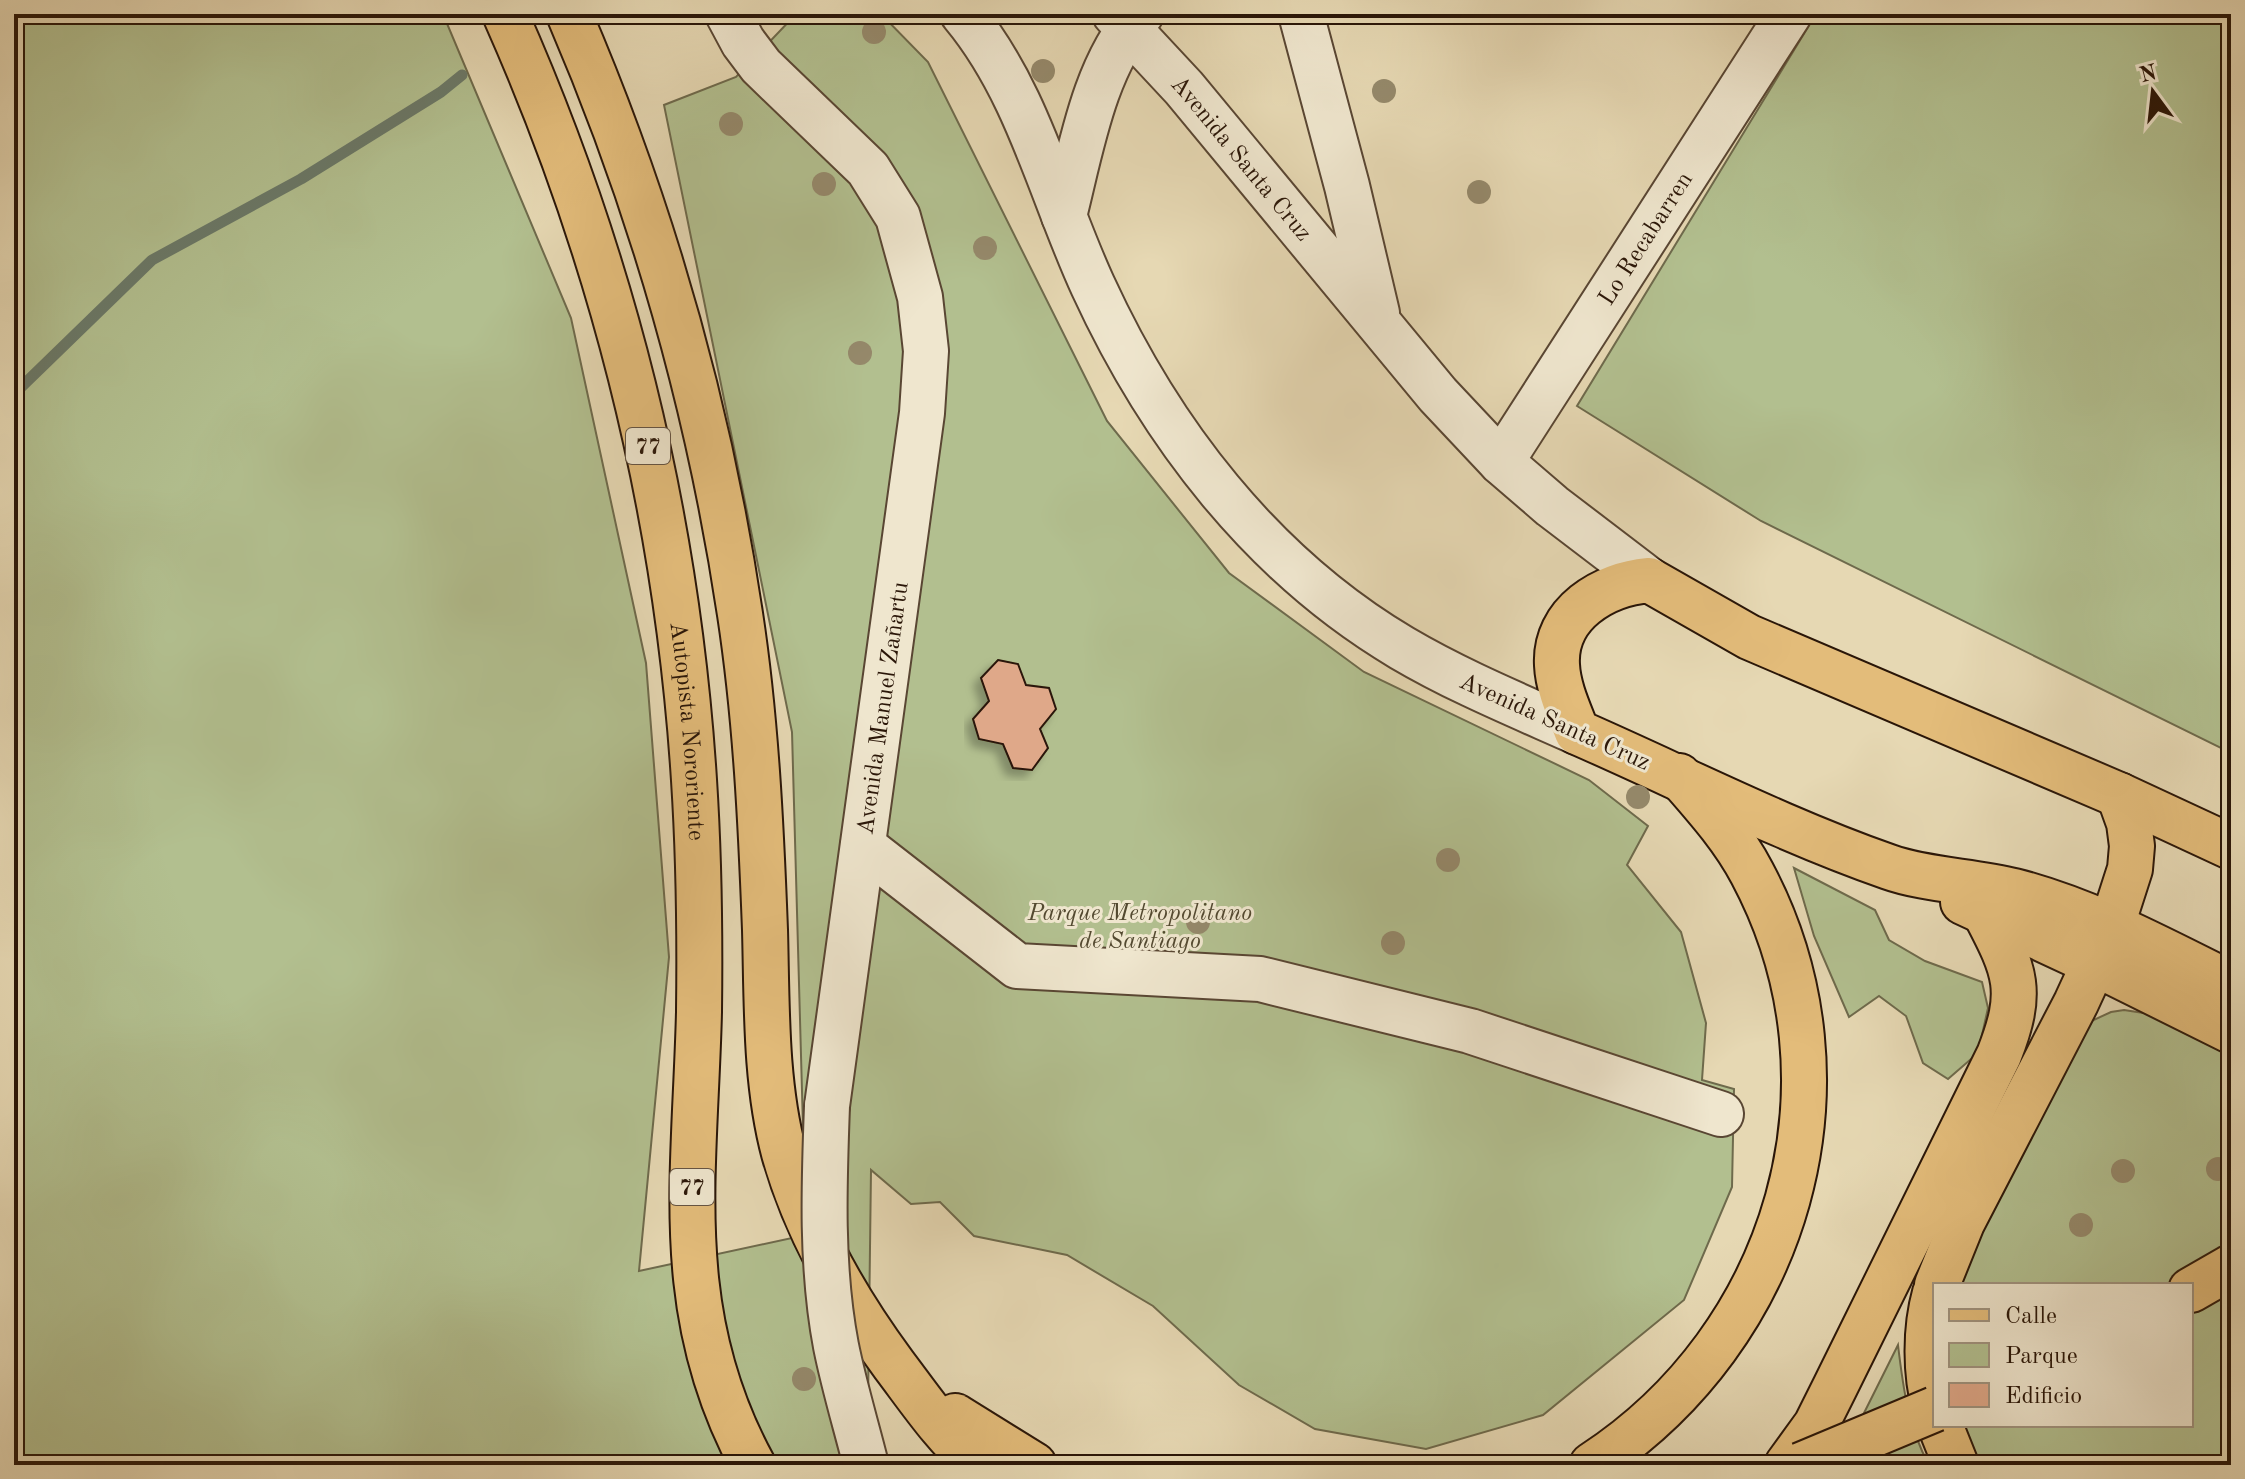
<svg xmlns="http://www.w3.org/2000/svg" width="2245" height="1479" viewBox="0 0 2245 1479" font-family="'Old Standard TT',serif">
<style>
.green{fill:#b2bf8f;stroke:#6e6a4c;stroke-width:2}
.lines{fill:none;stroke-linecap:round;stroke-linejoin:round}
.stream{stroke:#6b7968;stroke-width:11}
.building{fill:#dfa889;stroke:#2a1608;stroke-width:2;filter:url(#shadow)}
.minor-casing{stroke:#594633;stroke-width:48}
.major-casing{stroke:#2a1608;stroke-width:48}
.highway-casing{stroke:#2a1608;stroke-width:48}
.minor{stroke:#efe6ce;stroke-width:44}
.major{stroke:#e3bc7a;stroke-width:44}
.highway{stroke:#e3bc7a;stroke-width:44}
.minor-bridge-casing{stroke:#594633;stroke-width:48;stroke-linecap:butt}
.highway-bridge-casing{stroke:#2a1608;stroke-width:48;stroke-linecap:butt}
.minor-bridge{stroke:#efe6ce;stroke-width:44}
.highway-bridge{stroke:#e3bc7a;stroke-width:44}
.tree{fill:#95896b}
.labels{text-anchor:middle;stroke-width:6;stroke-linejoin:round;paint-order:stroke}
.shield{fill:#efe6ce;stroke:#655443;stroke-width:2}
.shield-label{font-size:22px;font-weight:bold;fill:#2a1608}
.street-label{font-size:24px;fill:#2a1608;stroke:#efe6ce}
.park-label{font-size:24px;font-style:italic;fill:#534930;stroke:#efe6ce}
</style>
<defs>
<filter id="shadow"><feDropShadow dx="-7" dy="7" stdDeviation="4" flood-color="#0004"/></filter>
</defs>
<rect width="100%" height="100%" fill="#e6d8b3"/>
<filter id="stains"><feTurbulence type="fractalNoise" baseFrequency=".0025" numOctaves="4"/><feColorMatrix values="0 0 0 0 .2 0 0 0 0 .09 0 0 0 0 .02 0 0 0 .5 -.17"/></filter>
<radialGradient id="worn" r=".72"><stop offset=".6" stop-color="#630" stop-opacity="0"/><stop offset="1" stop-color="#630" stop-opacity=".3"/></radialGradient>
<!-- green -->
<g class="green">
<path d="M14,14H443L571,318L646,663L669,957L639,1271L806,1235L792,732L664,105L736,77L796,14H881L928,62L1107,421L1229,573L1364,672L1589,780L1648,826L1627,865L1681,932L1706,1023L1702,1080L1734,1089L1732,1187L1684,1300L1543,1415L1426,1449L1315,1429L1239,1385L1153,1306L1067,1255L974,1236L940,1202L911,1204L871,1170L868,1403L887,1465H14Z"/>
<path d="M1816,14H2231V753L1761,521L1577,406Z"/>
<path d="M1794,868L1875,910L1889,940L1925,961L1982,982L1988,1008L1978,1053L1948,1079L1923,1063L1906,1016L1879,996L1849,1017L1814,936Z"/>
<path d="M2124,1010L2150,1014L2231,1054V1465H1972L1955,1425H2191V1285H1957L1969,1253L2085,1024L2111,1012Z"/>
<path d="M1898,1345C1903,1387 1908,1427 1929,1465H1838Z"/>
</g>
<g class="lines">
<!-- stream -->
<path class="stream" d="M14,394L152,260L301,179L441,92L462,75"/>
</g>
<!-- building -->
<path class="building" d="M998,660L1018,664L1026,685L1049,688L1056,709L1040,729L1048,748L1032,770L1013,768L1003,744L979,739L973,719L989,701L981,678Z"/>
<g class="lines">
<!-- minor casing -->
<g class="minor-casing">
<g id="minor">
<path d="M728,14L743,42L761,66L868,169L898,217L920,297L926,351L922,413L827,1106"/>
<path d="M963,14C1028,92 1051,195 1093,286C1160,432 1262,565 1402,648C1458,681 1519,706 1577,732"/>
<path id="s1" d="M1115,14L1184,88L1438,395L1501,462L1552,506L1649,580"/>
<path d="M1301,14L1347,186L1377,313"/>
<path d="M1064,216C1081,149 1094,66 1141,14"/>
<path id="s2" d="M1501,462L1789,14"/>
<path d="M863,846L1017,966L1260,979L1470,1031L1721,1114"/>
</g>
</g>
<!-- major casing -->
<g class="major-casing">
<g id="major">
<path d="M2231,847L2119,795L1749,637L1649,580C1604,584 1554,613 1557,665C1558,688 1569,711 1577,732C1680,777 1783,830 1889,867C1925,880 1975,881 2014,891C2091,911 2160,949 2231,984"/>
<path d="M1963,902L2096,964L2231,1031"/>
<path d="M1937,1285L1962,1223L2076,1003L2112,925L2130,869L2132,846L2129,823L2119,795"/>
<path d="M1935,1293C1925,1329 1925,1373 1935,1410"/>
<path d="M1940,1425L1956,1465"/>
</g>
</g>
<!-- highway casing -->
<g class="highway-casing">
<g id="highway">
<path id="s3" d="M505,14C613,257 677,515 694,780C699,857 700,934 699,1012C695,1176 670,1313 753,1465"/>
<path d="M569,14C652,207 709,407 740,614C756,719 761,825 765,930C767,1004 765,1082 784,1153C806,1231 846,1300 894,1365C922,1402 943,1434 978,1465"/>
<path d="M2191,1290L2231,1267"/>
<path d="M955,1416L1034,1465"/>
<path d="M1592,1465C1788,1337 1864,1083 1752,873C1733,837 1706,807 1679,776"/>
<path d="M1787,1465L1816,1425L1835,1387L1999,1055C2024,991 2016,972 1985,913"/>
</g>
</g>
<!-- minor -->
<use href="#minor" class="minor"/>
<!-- major -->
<use href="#major" class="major"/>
<!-- highway -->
<use href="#highway" class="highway"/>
<!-- minor-bridge casing -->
<g class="minor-bridge-casing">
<path id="minor-bridge" d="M827,1106C824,1185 821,1268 836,1346C844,1386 856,1425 866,1465"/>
</g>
<!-- highway-bridge casing -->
<g class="highway-bridge-casing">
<path id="highway-bridge" d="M1801,1465L1935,1409"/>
</g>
<!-- minor-bridge -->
<use href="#minor-bridge" class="minor-bridge"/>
<!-- highway-bridge -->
<use href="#highway-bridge" class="highway-bridge"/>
</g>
<!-- trees -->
<g class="tree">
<circle cx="874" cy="32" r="12"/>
<circle cx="1043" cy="71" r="12"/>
<circle cx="1384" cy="91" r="12"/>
<circle cx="731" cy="124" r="12"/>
<circle cx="824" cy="184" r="12"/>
<circle cx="1479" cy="192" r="12"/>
<circle cx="985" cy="248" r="12"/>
<circle cx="860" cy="353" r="12"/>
<circle cx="1638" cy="797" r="12"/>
<circle cx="1448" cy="860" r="12"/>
<circle cx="1198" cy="922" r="12"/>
<circle cx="1393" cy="943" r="12"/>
<circle cx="2218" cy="1169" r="12"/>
<circle cx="2123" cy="1171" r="12"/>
<circle cx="2081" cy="1225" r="12"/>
<circle cx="804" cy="1379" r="12"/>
</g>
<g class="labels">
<!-- shield labels -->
<g class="shield">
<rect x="626" y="428" width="44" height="36" rx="6"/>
<rect x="670" y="1169" width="44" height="36" rx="6"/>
</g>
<g class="shield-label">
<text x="648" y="454">77</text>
<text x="692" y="1195">77</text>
</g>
<!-- street labels -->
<g class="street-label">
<text dy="8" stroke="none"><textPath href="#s1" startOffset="192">Avenida Santa Cruz</textPath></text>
<text dy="8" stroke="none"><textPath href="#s2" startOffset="266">Lo Recabarren</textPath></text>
<text transform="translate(882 708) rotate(-82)" y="8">Avenida Manuel Zañartu</text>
<text transform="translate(1555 721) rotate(24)" y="8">Avenida Santa Cruz</text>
<text dy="8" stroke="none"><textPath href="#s3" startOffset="744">Autopista Nororiente</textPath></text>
</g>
<!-- park labels -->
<g class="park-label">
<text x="1140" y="920">Parque Metropolitano<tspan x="1140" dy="28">de Santiago</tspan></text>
</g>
</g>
<!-- margin -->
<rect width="2245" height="1479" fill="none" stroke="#e6d8b3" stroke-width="48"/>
<rect x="16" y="16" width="2213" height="1447" fill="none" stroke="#2a1608" stroke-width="4"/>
<rect x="24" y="24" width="2197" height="1431" fill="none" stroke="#2a1608" stroke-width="2"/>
<!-- legend -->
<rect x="1933" y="1283" width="260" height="144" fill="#efe6ce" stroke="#a0937f" stroke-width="2"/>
<rect x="1949" y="1309" width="40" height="12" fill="#e3bc7a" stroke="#a0937f" stroke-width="2"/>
<text x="2005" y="1323" font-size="24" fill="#2a1608">Calle</text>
<rect x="1949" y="1343" width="40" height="24" fill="#b2bf8f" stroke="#a0937f" stroke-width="2"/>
<text x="2005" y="1363" font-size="24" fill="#2a1608">Parque</text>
<rect x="1949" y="1383" width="40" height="24" fill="#dfa889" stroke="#a0937f" stroke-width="2"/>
<text x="2005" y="1403" font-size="24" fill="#2a1608">Edificio</text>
<!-- north arrow -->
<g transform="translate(2153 92) rotate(345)" stroke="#efe6ce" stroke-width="6" paint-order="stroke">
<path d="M0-6L14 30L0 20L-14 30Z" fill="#2a1608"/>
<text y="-12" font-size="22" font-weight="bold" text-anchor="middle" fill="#2a1608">N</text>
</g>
<rect width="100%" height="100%" filter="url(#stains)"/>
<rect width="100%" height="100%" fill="url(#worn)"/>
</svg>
